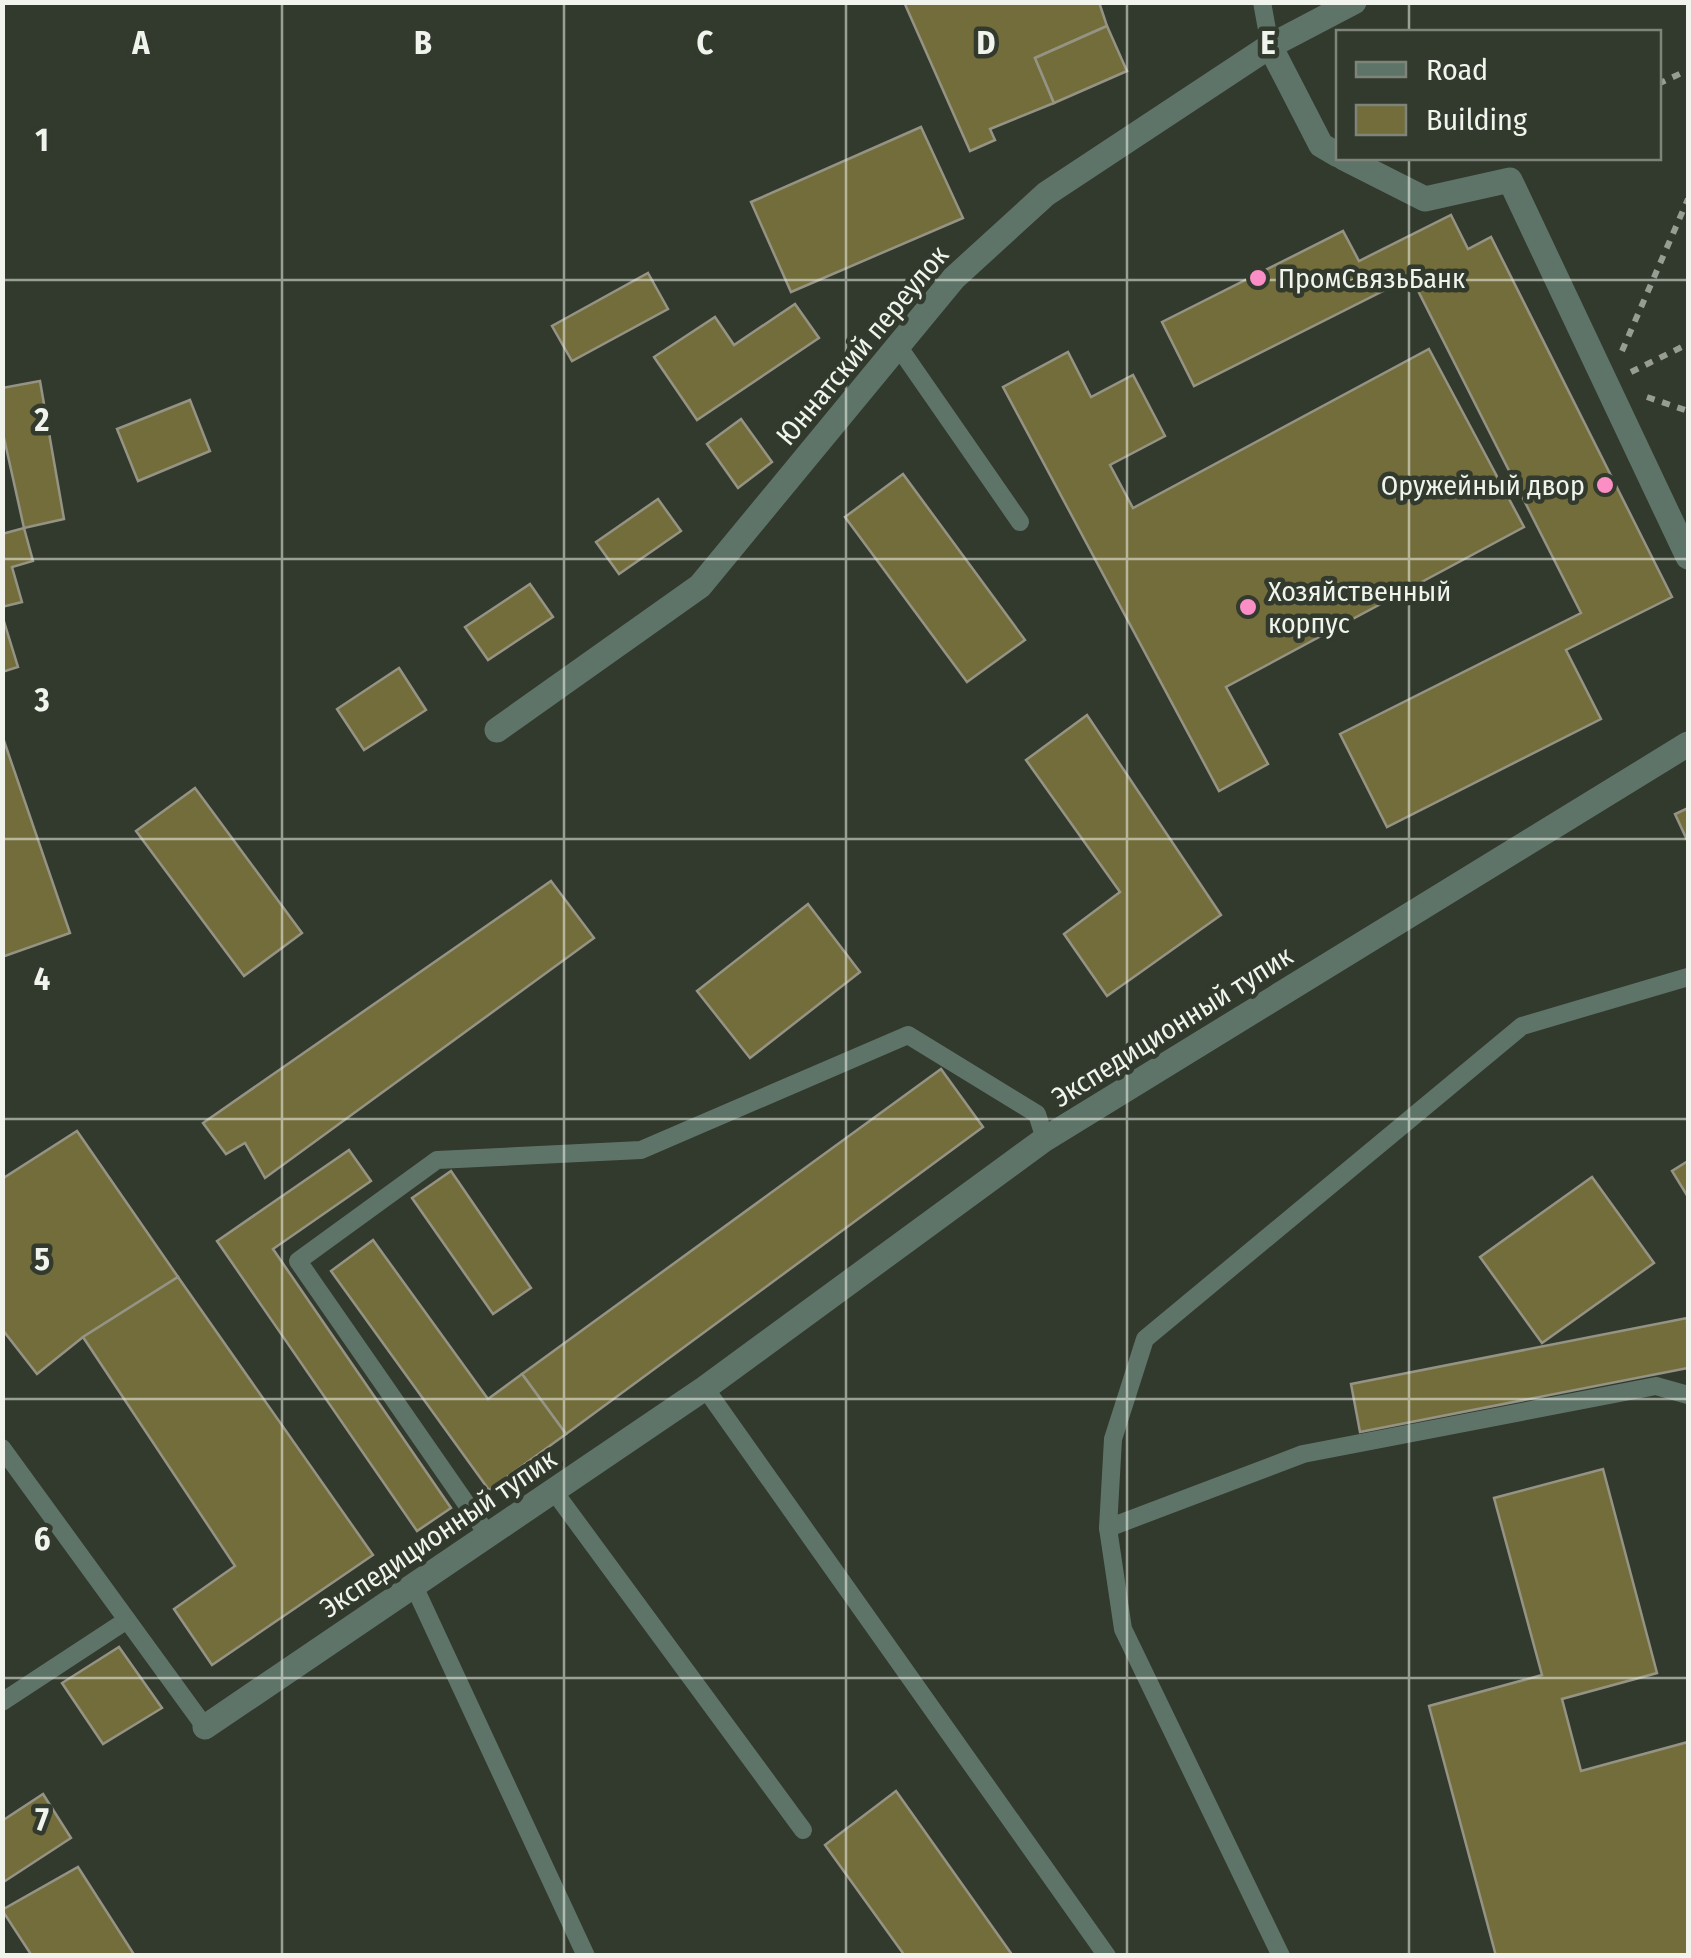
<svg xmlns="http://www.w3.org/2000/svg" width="1691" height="1958" viewBox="0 0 1691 1958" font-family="'Fira Sans Condensed',sans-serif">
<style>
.building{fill:#736d3b;stroke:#959484;stroke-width:2.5}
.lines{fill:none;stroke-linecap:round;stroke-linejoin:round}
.path{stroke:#989d94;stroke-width:6;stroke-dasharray:8 8;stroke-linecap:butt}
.lane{stroke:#5f7468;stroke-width:18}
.street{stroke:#5f7468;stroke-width:25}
.grid{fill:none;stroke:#f0f4ed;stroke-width:2.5;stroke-opacity:0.55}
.poi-dot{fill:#fb8fc5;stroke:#32392d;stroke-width:4}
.labels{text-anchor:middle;stroke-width:9;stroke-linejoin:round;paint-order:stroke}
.poi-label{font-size:28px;fill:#f0f4ed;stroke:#32392d;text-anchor:start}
.street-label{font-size:28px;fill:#f0f4ed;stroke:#32392d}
.grid-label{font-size:32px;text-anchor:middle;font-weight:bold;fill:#f0f4ed;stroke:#32392d;stroke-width:9;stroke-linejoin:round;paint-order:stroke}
</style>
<rect width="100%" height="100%" fill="#32392d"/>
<!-- building -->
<g class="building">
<path d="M904,2H1099L1107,26L1035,58L1054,103L990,129L995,140L970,151Z"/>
<path d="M1107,26L1127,71L1054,103L1035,58Z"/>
<path d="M921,127L963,218L791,292L751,202Z"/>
<path d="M1451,215L1468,249L1491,237L1672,597L1566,650L1601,719L1387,827L1340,734L1581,613L1411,277L1194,386L1162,322L1343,231L1359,261Z"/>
<path d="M648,273L668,309L572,361L552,326Z"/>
<path d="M795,304L819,338L697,420L654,357L715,317L734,345Z"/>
<path d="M1429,349L1524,527L1226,687L1268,764L1219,791L1003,387L1068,352L1091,397L1133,375L1165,436L1110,465L1133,508Z"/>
<path d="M40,381L64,519L24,528L2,429V388Z"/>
<path d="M190,400L210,451L138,481L117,429Z"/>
<path d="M741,419L772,462L738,488L707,444Z"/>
<path d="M903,474L1025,640L967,682L845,517Z"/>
<path d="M658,499L681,531L619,574L596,542Z"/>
<path d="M24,528L33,561L12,567L22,602L2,607V534Z"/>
<path d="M530,584L553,617L488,660L465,627Z"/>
<path d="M2,615L18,667L2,672Z"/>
<path d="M399,668L426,710L364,750L337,709Z"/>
<path d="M1087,715L1221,915L1107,996L1064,934L1120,892L1026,760Z"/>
<path d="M2,735L70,933L2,957Z"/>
<path d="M195,788L302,933L244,976L136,831Z"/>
<path d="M1688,808V842L1675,814Z"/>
<path d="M551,881L594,938L265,1178L245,1143L226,1154L203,1123Z"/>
<path d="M808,904L860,972L750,1058L697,991Z"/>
<path d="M941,1069L983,1127L566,1434L522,1374Z"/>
<path d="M77,1131L178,1277L83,1337L37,1374L2,1329V1179Z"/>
<path d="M349,1150L371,1181L273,1249L451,1508L417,1531L217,1241Z"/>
<path d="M1688,1161V1197L1672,1171Z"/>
<path d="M451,1171L531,1288L493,1314L412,1198Z"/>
<path d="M1592,1177L1654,1263L1542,1343L1480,1257Z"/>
<path d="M373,1240L488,1399L522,1374L566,1434L489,1490L331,1271Z"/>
<path d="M178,1277L373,1555L212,1665L174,1609L235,1566L83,1337Z"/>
<path d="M1687,1318L1688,1368L1360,1432L1351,1384Z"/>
<path d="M1603,1469L1657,1673L1562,1699L1581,1771L1688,1742V1956H1496L1429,1706L1542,1675L1494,1498Z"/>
<path d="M119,1647L162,1708L103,1744L62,1683Z"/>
<path d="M896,1791L1013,1956H905L825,1845Z"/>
<path d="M43,1794L71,1838L2,1883V1821Z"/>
<path d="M78,1867L135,1956H32L2,1910Z"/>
</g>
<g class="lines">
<!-- path -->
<g class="path">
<path d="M1658,84L1688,70"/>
<path d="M1622,351L1688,199"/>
<path d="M1631,372L1688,344"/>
<path d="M1647,397L1688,411"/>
</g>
<!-- lane -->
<g class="lane">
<path d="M1262,2L1270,46"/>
<path d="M898,346L1020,522"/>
<path d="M705,1388L1107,1956"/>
<path d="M2,1448L205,1727"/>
<path d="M553,1490L803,1830"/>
<path d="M1108,1528L1303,1454L1656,1386L1688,1395"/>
<path d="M488,1535L298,1261L437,1160L641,1150L908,1035L1037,1114L1045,1139"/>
<path d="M414,1586L586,1956"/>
<path d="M2,1702L127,1620"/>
<path d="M1281,1956L1123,1629L1108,1528L1113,1439L1145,1339L1522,1026L1688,977"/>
</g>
<!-- street -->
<g class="street">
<path d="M1270,46L1321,145L1338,155"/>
<path d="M1344,158L1425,199L1510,180L1688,557"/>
<path d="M497,730L700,586L954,278L1046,194L1270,46L1354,2"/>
<path d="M205,1727L705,1388L1045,1139L1688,744"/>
</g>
</g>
<!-- grid -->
<path class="grid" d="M282,2V1956M564,2V1956M846,2V1956M1127,2V1956M1409,2V32M1409,158V1956M2,280H1688M2,559H1688M2,839H1688M2,1119H1688M2,1399H1688M2,1678H1688"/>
<!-- markers -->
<g class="poi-dot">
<circle cx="1258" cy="278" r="10"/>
<circle cx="1605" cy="485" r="10"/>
<circle cx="1248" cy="607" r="10"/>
</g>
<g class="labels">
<!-- poi labels -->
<g class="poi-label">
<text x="1278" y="288">ПромСвязьБанк</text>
<text x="1585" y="495" text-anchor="end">Оружейный двор</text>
<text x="1268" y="601">Хозяйственный<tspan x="1268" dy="32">корпус</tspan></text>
</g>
<!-- street labels -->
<g class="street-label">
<text transform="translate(862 345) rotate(-50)" y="10">Юннатский переулок</text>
<text transform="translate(1172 1026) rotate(-32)" y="10">Экспедиционный тупик</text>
<text transform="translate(438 1533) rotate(-34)" y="10">Экспедиционный тупик</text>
</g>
</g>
<g class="grid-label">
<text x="141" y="54">A</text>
<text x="423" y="54">B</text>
<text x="705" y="54">C</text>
<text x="986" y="54">D</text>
<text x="1268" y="54">E</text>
<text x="42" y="151">1</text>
<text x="42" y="431">2</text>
<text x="42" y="711">3</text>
<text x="42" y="990">4</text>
<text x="42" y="1270">5</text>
<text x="42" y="1550">6</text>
<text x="42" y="1830">7</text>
</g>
<!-- border -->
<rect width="1691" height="1958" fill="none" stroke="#f0f4ed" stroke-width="10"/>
<!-- legend -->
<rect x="1336" y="30" width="325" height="130" fill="#32392d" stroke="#7e847a" stroke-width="2.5"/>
<rect x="1356" y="62" width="50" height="15" fill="#5f7468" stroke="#7e847a" stroke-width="2.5"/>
<text x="1426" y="80" font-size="30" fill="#f0f4ed">Road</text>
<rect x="1356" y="105" width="50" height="30" fill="#736d3b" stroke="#7e847a" stroke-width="2.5"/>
<text x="1426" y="130" font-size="30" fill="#f0f4ed">Building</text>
</svg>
